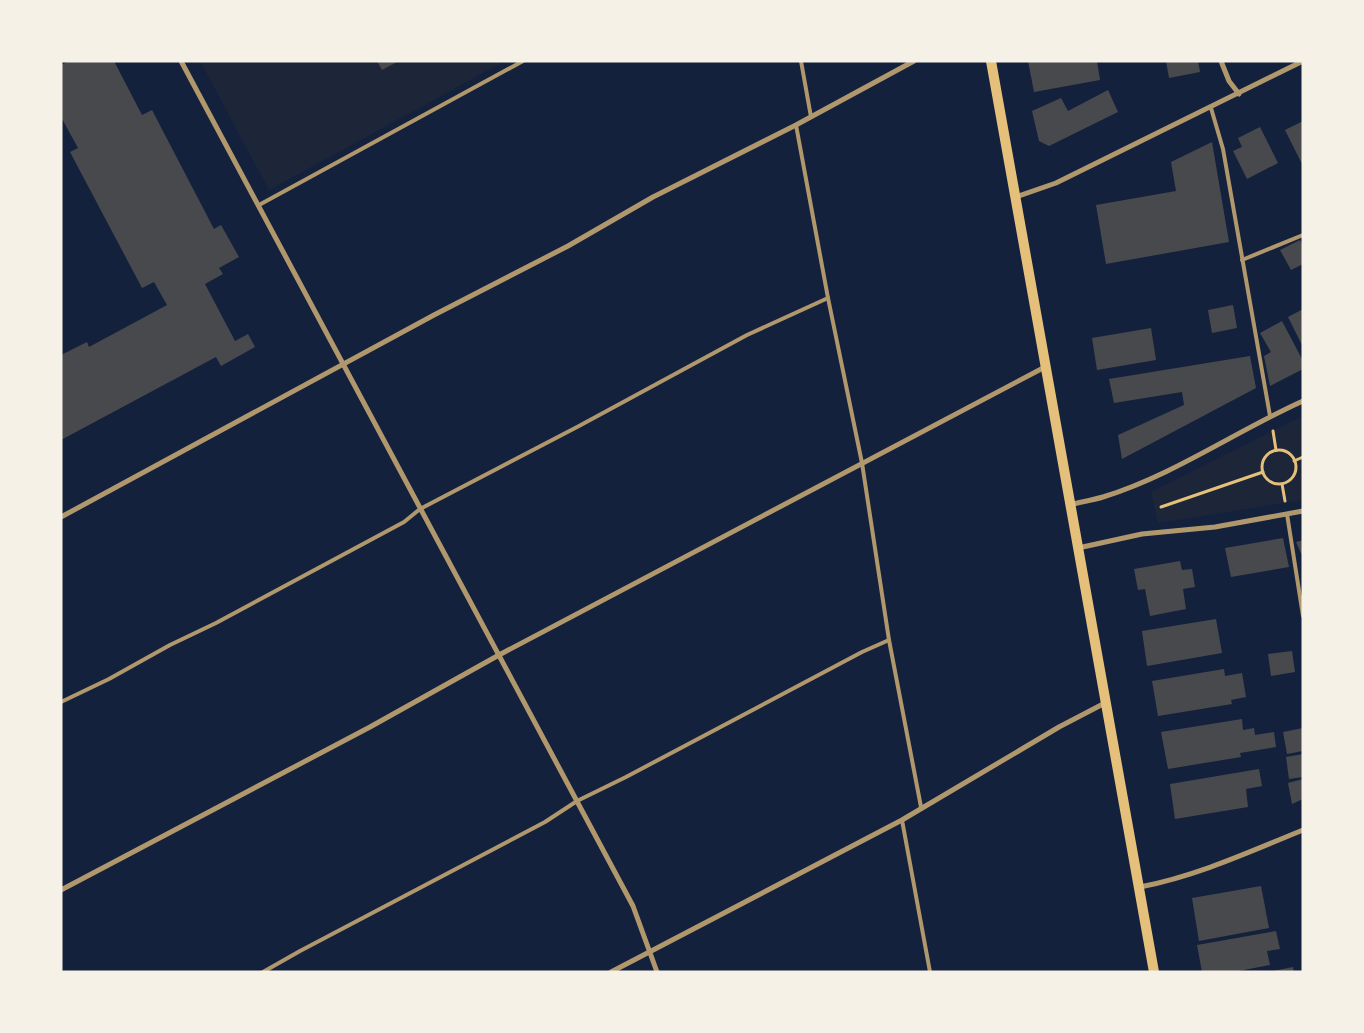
<svg xmlns="http://www.w3.org/2000/svg" width="1364" height="1033" viewBox="0 0 1364 1033" font-family="'DM Sans',sans-serif">
<style>
.green{fill:#1d2539}
.building{fill:#48494c}
.lines{fill:none;stroke-linecap:round;stroke-linejoin:round}
.path{stroke:#e5c07b;stroke-width:3}
.service{stroke:#b1986c;stroke-width:4}
.minor{stroke:#b1986c;stroke-width:5}
.secondary{stroke:#e5c07b;stroke-width:10}
</style>
<rect width="100%" height="100%" fill="#14213d"/>
<!-- green -->
<g class="green">
<path d="M200,61H505L269,190Z"/>
<path d="M1303,416V500L1158,523L1151,492Z"/>
</g>
<!-- building -->
<g class="building">
<path d="M69,61H114L142,115L152,110L214,229L221,225L239,257L219,268L223,274L205,284L235,341L248,334L255,347L221,366L216,357L61,440V355L87,342L89,347L167,305L154,282L142,288L70,152L78,148L61,117V65Z"/>
<path d="M377,61H399L382,70Z"/>
<path d="M1028,61H1097L1100,80L1034,92Z"/>
<path d="M1166,61H1198L1200,72L1169,78Z"/>
<path d="M1108,90L1118,112L1049,146L1039,141L1032,111L1061,98L1068,111Z"/>
<path d="M1303,121V166L1285,130Z"/>
<path d="M1260,127L1278,163L1247,179L1233,151L1242,147L1238,138Z"/>
<path d="M1212,142L1229,242L1106,264L1096,205L1176,191L1171,162Z"/>
<path d="M1300,240L1303,246V264L1291,270L1280,250Z"/>
<path d="M1233,305L1237,328L1212,333L1208,310Z"/>
<path d="M1303,309V347L1288,317Z"/>
<path d="M1282,321L1303,361V369L1270,386L1264,356L1271,352L1260,333Z"/>
<path d="M1151,328L1156,360L1097,370L1092,338Z"/>
<path d="M1250,356L1256,388L1122,459L1118,435L1184,405L1182,392L1114,403L1109,379Z"/>
<path d="M1283,538L1289,567L1231,577L1225,548Z"/>
<path d="M1303,540V558L1296,542Z"/>
<path d="M1180,561L1182,570L1192,569L1195,587L1183,589L1186,609L1150,616L1145,589L1138,590L1134,569Z"/>
<path d="M1216,619L1222,653L1147,666L1142,631Z"/>
<path d="M1292,651L1295,672L1271,676L1268,654Z"/>
<path d="M1224,669L1225,676L1242,673L1246,697L1231,700L1232,704L1158,716L1152,681Z"/>
<path d="M1242,719L1243,730L1254,728L1255,735L1274,732L1276,747L1240,753L1241,757L1168,769L1161,732Z"/>
<path d="M1303,728V751L1287,754L1283,732Z"/>
<path d="M1303,754V777L1289,779L1286,757Z"/>
<path d="M1259,769L1262,786L1246,789L1248,807L1175,819L1170,784Z"/>
<path d="M1303,779V799L1292,804L1288,783Z"/>
<path d="M1261,886L1269,928L1199,941L1192,898Z"/>
<path d="M1276,931L1280,949L1267,951L1270,965L1233,972H1202L1197,945Z"/>
<path d="M1293,967L1294,972H1273V971Z"/>
</g>
<g class="lines">
<!-- path -->
<g class="path">
<path d="M1273,431L1276,450"/>
<circle cx="1279" cy="467" r="17"/>
<path d="M1294,461L1303,457"/>
<path d="M1282,484L1285,501"/>
<path d="M1161,507L1263,472"/>
</g>
<!-- service -->
<g class="service">
<path d="M801,61L811,117"/>
<path d="M1211,108L1223,149L1270,416"/>
<path d="M796,125L828,298L862,463L889,640L921,807"/>
<path d="M259,205L523,61"/>
<path d="M1242,260L1303,235"/>
<path d="M1287,514L1303,616"/>
<path d="M61,702L109,679L170,645L216,623L404,522L420,509L579,426L747,335L828,298"/>
<path d="M902,820L930,972"/>
<path d="M263,972L300,951L545,822L577,801L626,777L862,652L889,640"/>
</g>
<!-- minor -->
<g class="minor">
<path d="M181,61L633,906L657,972"/>
<path d="M1221,61L1229,81L1239,94"/>
<path d="M1016,197L1056,183L1303,61"/>
<path d="M1070,505C1081,502 1093,500 1103,497C1174,475 1236,431 1303,401"/>
<path d="M61,517L434,315L568,246L653,197L796,125L914,61"/>
<path d="M1078,548L1142,534L1215,527L1303,511"/>
<path d="M1140,887C1197,876 1249,852 1303,830"/>
<path d="M61,890L370,727L499,655L1045,367"/>
<path d="M611,972L902,820L1059,727L1105,703"/>
</g>
<!-- secondary -->
<path class="secondary" d="M991,61L1154,972"/>
</g>
<!-- border -->
<rect width="1364" height="1033" fill="none" stroke="#f6f1e7" stroke-width="125"/>
</svg>
